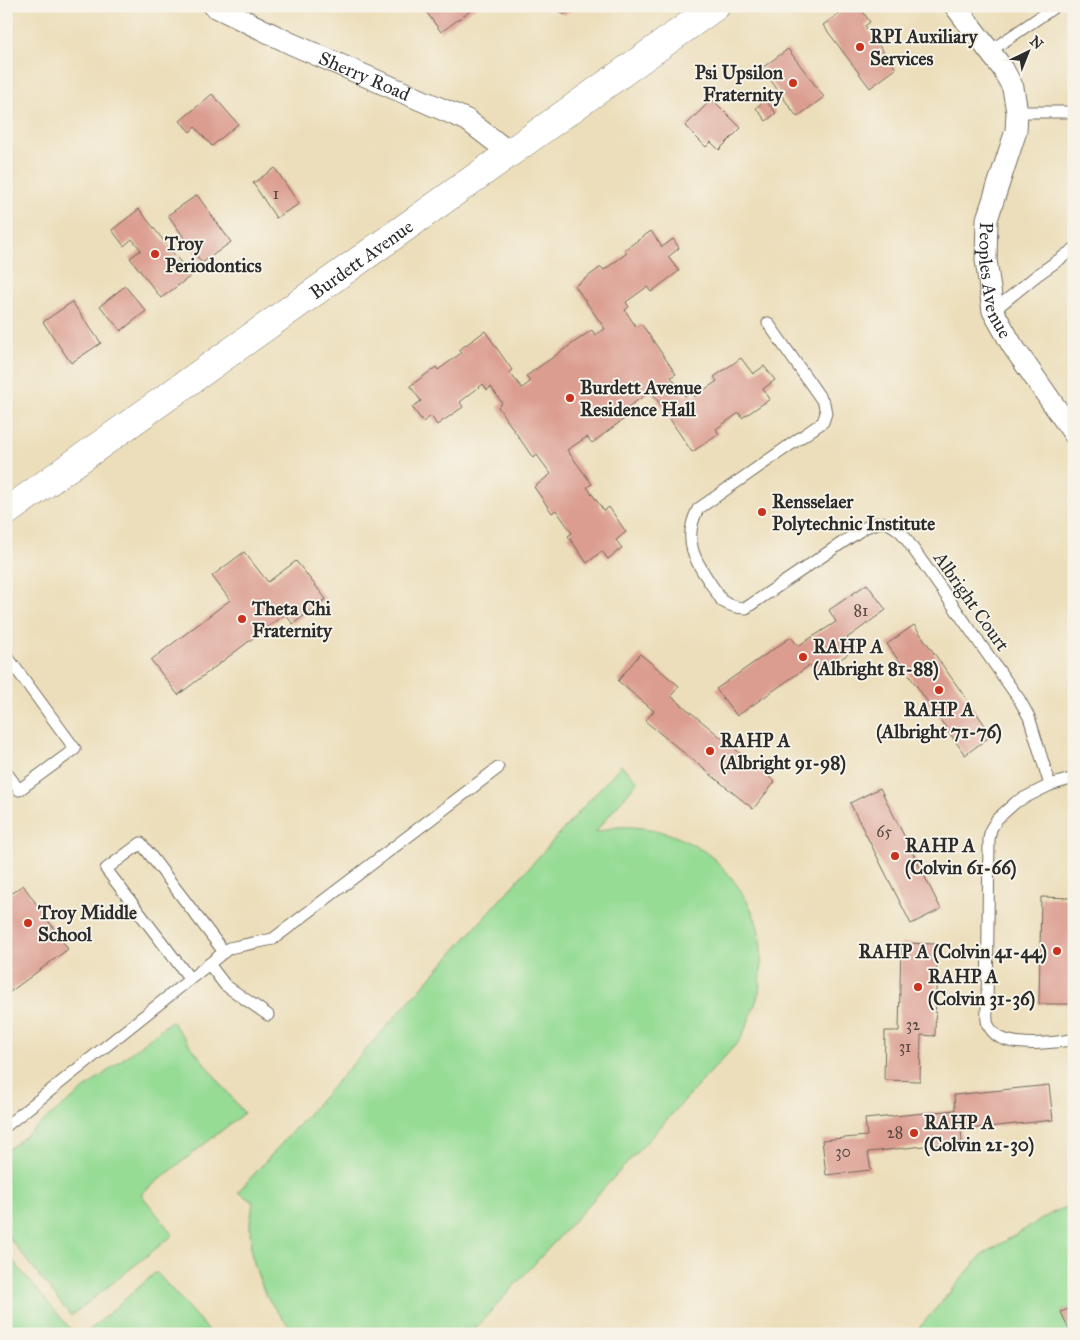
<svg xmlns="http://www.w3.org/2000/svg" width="1080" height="1340" viewBox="0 0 1080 1340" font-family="'IM FELL Great Primer',serif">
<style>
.green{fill:#96dc95;stroke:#608460}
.building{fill:#db9d90}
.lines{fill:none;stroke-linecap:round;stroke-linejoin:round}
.service-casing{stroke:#6f6a5d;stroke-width:13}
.minor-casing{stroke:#6f6a5d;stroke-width:23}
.tertiary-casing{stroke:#6f6a5d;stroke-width:29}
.service{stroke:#fff;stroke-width:11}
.minor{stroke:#fff;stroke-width:21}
.tertiary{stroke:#fff;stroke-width:28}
.poi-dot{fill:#c8321e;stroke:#f7f3e8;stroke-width:2}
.labels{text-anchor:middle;stroke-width:4;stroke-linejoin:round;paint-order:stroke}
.number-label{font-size:16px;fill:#574844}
.poi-label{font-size:19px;font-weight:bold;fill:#2b2b2b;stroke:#f7f3e8;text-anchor:start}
.street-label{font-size:19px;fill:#2b2b2b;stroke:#f7f3e8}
</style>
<rect width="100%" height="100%" fill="#f7f3e8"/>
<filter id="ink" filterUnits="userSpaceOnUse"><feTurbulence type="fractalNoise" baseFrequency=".02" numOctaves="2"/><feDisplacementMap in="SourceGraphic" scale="10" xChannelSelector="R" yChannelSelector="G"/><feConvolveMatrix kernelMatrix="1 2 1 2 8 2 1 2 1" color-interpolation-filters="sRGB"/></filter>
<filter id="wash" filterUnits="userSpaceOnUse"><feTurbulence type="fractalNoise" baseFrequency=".0096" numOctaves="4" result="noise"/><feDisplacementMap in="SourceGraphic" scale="20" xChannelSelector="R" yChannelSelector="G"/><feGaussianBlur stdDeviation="1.12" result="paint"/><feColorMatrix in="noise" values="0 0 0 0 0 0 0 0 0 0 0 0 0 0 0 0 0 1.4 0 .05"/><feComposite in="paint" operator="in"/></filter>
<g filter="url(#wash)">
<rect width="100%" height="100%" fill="#ecdeba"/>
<!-- green -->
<g class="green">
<path d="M621,765L638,781L595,832C602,831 609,828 617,827C630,826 646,828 659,831C674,834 702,848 713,858C733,876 753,905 759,932C762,949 762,967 760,985C759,999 747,1024 741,1039L470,1334H297L282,1318L266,1296L257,1273L251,1253L250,1225L253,1202L238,1192Z"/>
<path d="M171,1021L244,1113L141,1194L173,1235L71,1316L6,1234V1151Z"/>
<path d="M1074,1204V1307L1061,1312L1071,1334H917L919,1328L982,1255L1052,1213Z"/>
<path d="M6,1253L74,1333L73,1334H6Z"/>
<path d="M156,1272L212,1334H85Z"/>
</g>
<g id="blocks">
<!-- building -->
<g class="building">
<path d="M422,6H477L441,32Z"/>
<path d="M553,6H576L564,15Z"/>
<path d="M849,6H859L870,22L865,26L896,69L870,88L823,25Z"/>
<path d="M788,49L824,97L797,117L762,68Z"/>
<path d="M212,94L238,124L212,146L195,127L190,132L180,121Z"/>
<path d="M712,99L741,128L719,150L711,142L706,147L685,126Z"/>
<path d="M765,100L776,113L766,121L756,108Z"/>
<path d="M275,168L299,204L276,218L253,183Z"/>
<path d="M197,195L231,242L202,263L168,215Z"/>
<path d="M139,209L191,276L161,298L130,258L141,250L132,239L124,246L112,230Z"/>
<path d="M651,231L662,247L673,239L679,248L668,257L679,271L651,292L647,287L626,302L629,307L625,310L636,327L641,324L645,329L676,374L671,377L685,396L691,392L694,397L717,381L714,377L741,358L753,374L764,366L775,380L763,389L770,399L742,418L739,413L716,429L719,434L692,452L651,391L628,407L632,413L592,443L587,437L567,450L592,484L587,487L604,511L609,507L626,532L616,540L622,548L608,559L602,551L587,563L568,536L572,533L556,510L552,513L534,487L551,474L537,455L533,458L498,407L502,403L491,387L487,390L483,384L460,402L463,407L437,425L431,416L423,422L412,407L421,401L410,386L436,367L438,370L461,353L459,350L485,331L512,370L510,373L522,388L530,382L526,376L592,330L595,335L605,329L575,286L601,267L604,270L627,253L624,250Z"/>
<path d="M125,286L146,311L121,331L100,306Z"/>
<path d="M72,302L101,343L71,363L43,322Z"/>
<path d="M244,552L268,582L296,561L326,599L293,624L285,614L178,695L151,660L230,600L212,576Z"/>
<path d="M867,584L886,610L847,638L855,649L818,675L810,665L737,716L716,689L791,637L798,646L836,622L829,610Z"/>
<path d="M914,625L992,735L965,755L887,644Z"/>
<path d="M640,654L679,686L671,696L775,782L753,809L645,721L654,711L618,681Z"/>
<path d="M880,788L941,909L911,924L850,803Z"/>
<path d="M23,885L68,949L6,995V897Z"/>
<path d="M1041,897L1074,898V1004H1039Z"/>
<path d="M901,943L937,944L935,1036L921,1035L920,1081L884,1080L885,1031H899Z"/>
<path d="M1049,1085L1053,1120L961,1130L962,1142L868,1152L871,1170L826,1175L822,1140L867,1136L865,1119L955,1110L954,1095Z"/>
<path d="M1074,1307V1334H1071L1061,1312Z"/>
</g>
</g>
</g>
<g filter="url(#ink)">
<use href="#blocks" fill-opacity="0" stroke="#6f6a5d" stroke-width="1"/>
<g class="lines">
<!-- service casing -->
<g class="service-casing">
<g id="service">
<path d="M990,51L1056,6"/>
<path d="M1017,112H1074"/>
<path d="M993,311L1036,276L1074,249"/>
<path d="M768,323L824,403L826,413L823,422L698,509C678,547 703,570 722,601C730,606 736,608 746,608L864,528C882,520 887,520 902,533L1019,699L1029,717L1050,785"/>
<path d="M6,655L75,749L19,790L6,772"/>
<path d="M1074,778L1050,785L1016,802L997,819L991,829L989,839L987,1009C987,1014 986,1020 988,1025C992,1032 998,1038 1006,1040C1024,1046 1056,1043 1074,1039"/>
<path d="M209,964L229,948L273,939L498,768"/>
<path d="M190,979L106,869L141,843L224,952"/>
<path d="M6,1126L209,964L225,985L268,1015"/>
</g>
</g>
<!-- minor casing -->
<g class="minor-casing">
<g id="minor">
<path id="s1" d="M214,6L292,44L467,120L510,153"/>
<path id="s2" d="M955,6L1003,69L1013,88L1017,112L1016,131L987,219L986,260L993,311L1012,345L1074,434"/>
</g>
</g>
<!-- tertiary casing -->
<g class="tertiary-casing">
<g id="tertiary">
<path id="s3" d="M6,512L716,6"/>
</g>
</g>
<!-- service -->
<use href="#service" class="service"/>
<!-- minor -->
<use href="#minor" class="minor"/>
<!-- tertiary -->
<use href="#tertiary" class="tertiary"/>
</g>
</g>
<!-- markers -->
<g class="poi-dot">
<circle cx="860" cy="47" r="5"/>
<circle cx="793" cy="83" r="5"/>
<circle cx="155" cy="254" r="5"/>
<circle cx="570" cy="398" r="5"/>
<circle cx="762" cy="512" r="5"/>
<circle cx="242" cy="619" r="5"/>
<circle cx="803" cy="657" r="5"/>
<circle cx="939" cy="690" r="5"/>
<circle cx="710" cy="751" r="5"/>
<circle cx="895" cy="856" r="5"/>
<circle cx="28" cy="923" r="5"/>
<circle cx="1057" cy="951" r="5"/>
<circle cx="918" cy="987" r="5"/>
<circle cx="914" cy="1133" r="5"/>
</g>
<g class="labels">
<!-- number labels -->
<g class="number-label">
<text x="276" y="199">1</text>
<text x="861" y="616">81</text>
<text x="884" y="837">65</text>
<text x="913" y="1030">32</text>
<text x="905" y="1052">31</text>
<text x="895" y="1138">28</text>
<text x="843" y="1157">30</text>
</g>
<!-- poi labels -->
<g class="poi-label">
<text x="870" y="43">RPI Auxiliary<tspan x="870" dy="22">Services</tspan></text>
<text x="783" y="79" text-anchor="end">Psi Upsilon<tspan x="783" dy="22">Fraternity</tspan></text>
<text x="165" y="250">Troy<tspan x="165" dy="22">Periodontics</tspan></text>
<text x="580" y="394">Burdett Avenue<tspan x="580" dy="22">Residence Hall</tspan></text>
<text x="772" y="508">Rensselaer<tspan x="772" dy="22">Polytechnic Institute</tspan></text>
<text x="252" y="615">Theta Chi<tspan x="252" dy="22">Fraternity</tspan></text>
<text x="813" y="653">RAHP A<tspan x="813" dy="22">(Albright 81-88)</tspan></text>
<text x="939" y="716" text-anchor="middle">RAHP A<tspan x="939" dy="22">(Albright 71-76)</tspan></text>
<text x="720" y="747">RAHP A<tspan x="720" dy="22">(Albright 91-98)</tspan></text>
<text x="905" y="852">RAHP A<tspan x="905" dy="22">(Colvin 61-66)</tspan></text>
<text x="38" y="919">Troy Middle<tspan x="38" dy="22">School</tspan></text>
<text x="1047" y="958" text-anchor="end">RAHP A (Colvin 41-44)</text>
<text x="928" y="983">RAHP A<tspan x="928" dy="22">(Colvin 31-36)</tspan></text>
<text x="924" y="1129">RAHP A<tspan x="924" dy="22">(Colvin 21-30)</tspan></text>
</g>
<!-- street labels -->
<g class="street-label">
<text dy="7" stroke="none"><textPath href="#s1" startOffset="166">Sherry Road</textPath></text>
<text dy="7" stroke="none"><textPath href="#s3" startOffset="436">Burdett Avenue</textPath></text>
<text dy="7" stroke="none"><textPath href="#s2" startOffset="299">Peoples Avenue</textPath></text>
<text transform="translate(972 601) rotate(55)" y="7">Albright Court</text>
</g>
</g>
<!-- margin -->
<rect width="1080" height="1340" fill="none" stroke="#f7f3e8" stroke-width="25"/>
<!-- north arrow -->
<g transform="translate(1028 52) rotate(43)" stroke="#f7f3e8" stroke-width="4" paint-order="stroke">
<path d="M0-4L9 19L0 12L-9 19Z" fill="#2b2b2b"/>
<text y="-8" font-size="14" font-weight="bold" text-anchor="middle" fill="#2b2b2b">N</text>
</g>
</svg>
